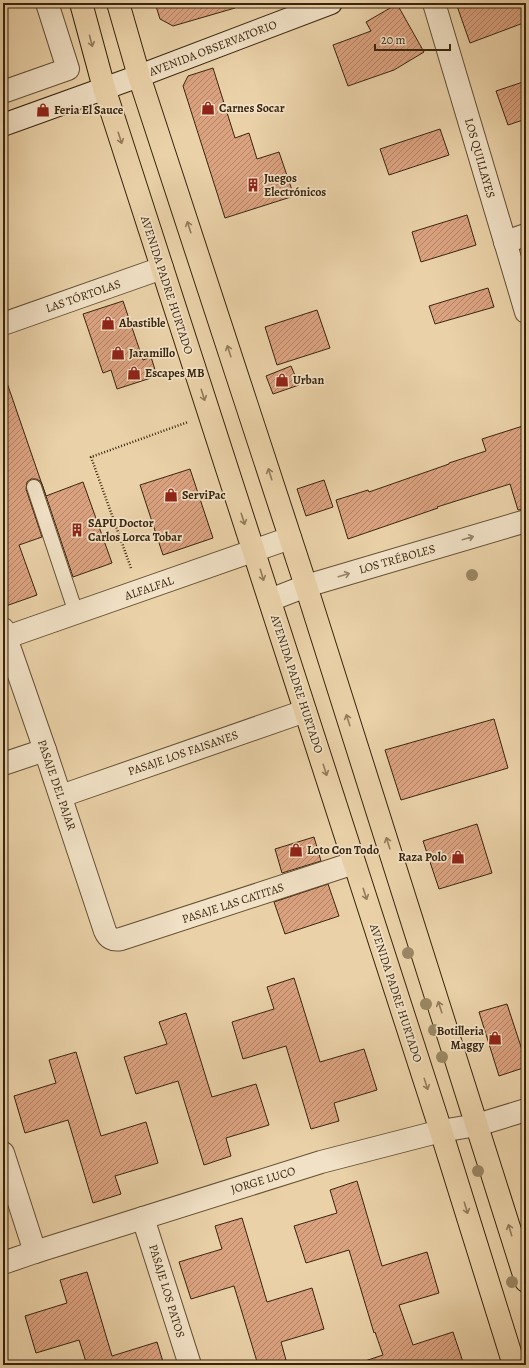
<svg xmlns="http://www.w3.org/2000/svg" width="529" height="1368" viewBox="0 0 529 1368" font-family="Alegreya,serif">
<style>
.building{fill:url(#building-hatch);stroke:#39250e}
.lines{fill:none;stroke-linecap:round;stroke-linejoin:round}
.service-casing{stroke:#655034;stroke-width:16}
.pedestrian-casing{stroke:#655034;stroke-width:24}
.minor-casing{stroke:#655034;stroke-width:24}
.secondary-casing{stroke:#39250e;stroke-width:24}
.primary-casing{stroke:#39250e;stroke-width:24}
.path{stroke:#39250e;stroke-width:2.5;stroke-dasharray:1 2;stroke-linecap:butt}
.service{stroke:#f1e1c6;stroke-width:14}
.pedestrian{stroke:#f1e1c6;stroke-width:22}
.minor{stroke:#f1e1c6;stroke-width:22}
.secondary{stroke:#f1e1c6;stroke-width:22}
.primary{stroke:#ead1a8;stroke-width:22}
.tree{fill:#9a8764}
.oneway{stroke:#927b5b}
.oneway2{stroke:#95836a}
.labels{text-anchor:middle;stroke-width:3.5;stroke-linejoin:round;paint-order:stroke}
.street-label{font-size:12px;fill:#39250e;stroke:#f1e1c6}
.poi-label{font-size:12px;font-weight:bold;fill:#39250e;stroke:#f1e1c6;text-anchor:start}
</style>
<defs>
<pattern id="building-hatch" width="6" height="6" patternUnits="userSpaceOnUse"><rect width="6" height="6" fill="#dba280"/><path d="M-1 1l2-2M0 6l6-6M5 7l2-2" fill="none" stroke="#b38467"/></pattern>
</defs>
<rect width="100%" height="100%" fill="#ead1a8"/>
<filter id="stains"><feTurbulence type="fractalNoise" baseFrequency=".005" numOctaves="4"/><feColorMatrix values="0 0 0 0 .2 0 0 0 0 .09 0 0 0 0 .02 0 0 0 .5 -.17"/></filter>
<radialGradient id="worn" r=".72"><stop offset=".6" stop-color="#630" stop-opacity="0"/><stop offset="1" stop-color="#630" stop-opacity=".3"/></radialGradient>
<!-- building -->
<g class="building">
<path d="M155,3H234L235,8L173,26L160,19Z"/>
<path d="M456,3H526V22L470,43Z"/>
<path d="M397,4L424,52L394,70L348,86L333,45L371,31L366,22Z"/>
<path d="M213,68L235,138L249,133L257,159L279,152L294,196L225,218L183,86L188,76Z"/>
<path d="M526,81V119L508,125L496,91Z"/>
<path d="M440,129L449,155L389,175L380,149Z"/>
<path d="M467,215L476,245L421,262L412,232Z"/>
<path d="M488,288L494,307L435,324L429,306Z"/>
<path d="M123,301L143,360L151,357L157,376L117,389L111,370L103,373L83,314Z"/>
<path d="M317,310L330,348L277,365L265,327Z"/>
<path d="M291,366L299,385L273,394L266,376Z"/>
<path d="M6,380L46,496L83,482L112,563L73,577L42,484L40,481L36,479H31L27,482L26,489L42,537L19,545L37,595L3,607V381Z"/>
<path d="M526,425V509L518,510L510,484L437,507L438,508L348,539L336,500L368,490L369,492L449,464V463L486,451L482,439Z"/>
<path d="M190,469L213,538L163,555L140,485Z"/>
<path d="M324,480L333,507L306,516L297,489Z"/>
<path d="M494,719L508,768L401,800L385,750Z"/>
<path d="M477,824L492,873L439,889L423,841Z"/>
<path d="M314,837L321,861L282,873L275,849Z"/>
<path d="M328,884L339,916L285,934L274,902Z"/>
<path d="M294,978L320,1062L364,1049L377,1090L334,1103L339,1121L311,1129L286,1046L243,1059L232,1022L274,1009L267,987Z"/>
<path d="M507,1004L526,1062V1067L499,1076L479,1012Z"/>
<path d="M186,1013L212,1097L256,1084L269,1125L226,1138L231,1156L204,1165L178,1081L136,1094L124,1057L167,1044L159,1022Z"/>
<path d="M76,1052L101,1136L146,1122L158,1163L115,1176L121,1194L93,1203L68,1120L25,1133L14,1096L56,1083L49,1060Z"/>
<path d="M357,1181L382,1266L427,1252L439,1293L399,1305L413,1345L453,1332L464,1365H366L365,1361L383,1355L375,1332L374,1333L349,1250L306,1263L294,1226L337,1213L330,1190Z"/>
<path d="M242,1218L267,1302L312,1288L324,1329L281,1342L286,1360L272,1365H258L234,1286L191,1299L179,1262L222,1249L215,1226Z"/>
<path d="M87,1272L112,1356L157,1342L164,1365H87L79,1340L36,1353L25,1316L67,1303L60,1280Z"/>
</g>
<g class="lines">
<!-- service casing -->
<g class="service-casing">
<path id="service" d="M34,487L76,613"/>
</g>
<!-- pedestrian casing -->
<g class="pedestrian-casing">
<path id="pedestrian" d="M3,92L68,69L47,3"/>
</g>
<!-- minor casing -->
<g class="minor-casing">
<g id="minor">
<path d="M434,3L526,312"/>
<path d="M505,242L526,235"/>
<path d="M3,324L162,268"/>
<path d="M270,600L306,586L526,521"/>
<path d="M3,629L45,750L105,931C108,938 113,941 121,939L354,863"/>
<path d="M7,637L290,538"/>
<path d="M3,764L45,750"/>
<path d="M61,796L305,711"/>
<path d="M3,1153L35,1252"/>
<path d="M143,1218L190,1365"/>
<path d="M3,1263L35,1252L321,1162L441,1131L477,1125L526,1110"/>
</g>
</g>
<!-- secondary casing -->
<g class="secondary-casing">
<path id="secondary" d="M3,125L139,76L331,3"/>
</g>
<!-- primary casing -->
<g class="primary-casing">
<g id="primary">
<path d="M81,3L104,88L441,1131L514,1365"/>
<path d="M118,3L139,76L306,586L526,1281"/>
</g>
</g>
<!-- path -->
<path class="path" d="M131,568L91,457L188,422"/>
<!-- service -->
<use href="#service" class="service"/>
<!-- pedestrian -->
<use href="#pedestrian" class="pedestrian"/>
<!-- minor -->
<use href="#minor" class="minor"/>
<!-- secondary -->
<use href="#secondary" class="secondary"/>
<!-- primary -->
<use href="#primary" class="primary"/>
</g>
<!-- trees -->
<g class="tree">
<circle cx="472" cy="575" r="6"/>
<circle cx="408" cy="953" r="6"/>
<circle cx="426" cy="1004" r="6"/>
<circle cx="434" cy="1030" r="6"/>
<circle cx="442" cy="1057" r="6"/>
<circle cx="478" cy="1171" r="6"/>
<circle cx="512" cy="1282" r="6"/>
</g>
<!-- one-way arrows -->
<defs><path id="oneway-shaft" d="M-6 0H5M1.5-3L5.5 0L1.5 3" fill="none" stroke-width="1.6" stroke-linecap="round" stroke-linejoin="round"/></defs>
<g class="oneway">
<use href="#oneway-shaft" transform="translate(91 41) rotate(75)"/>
<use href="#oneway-shaft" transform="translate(120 138) rotate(72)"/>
<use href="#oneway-shaft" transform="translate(189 227) rotate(-108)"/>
<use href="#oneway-shaft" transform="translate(229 351) rotate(-108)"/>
<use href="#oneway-shaft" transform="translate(203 395) rotate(72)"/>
<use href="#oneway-shaft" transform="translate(270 474) rotate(-108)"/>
<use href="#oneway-shaft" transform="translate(243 519) rotate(72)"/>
<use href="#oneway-shaft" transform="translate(262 575) rotate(73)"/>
<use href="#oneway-shaft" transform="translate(348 720) rotate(-108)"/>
<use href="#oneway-shaft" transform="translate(325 770) rotate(72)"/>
<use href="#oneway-shaft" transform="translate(388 843) rotate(-108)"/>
<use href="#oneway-shaft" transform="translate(365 894) rotate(72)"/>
<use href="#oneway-shaft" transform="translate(440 1007) rotate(-108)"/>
<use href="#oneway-shaft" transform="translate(426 1084) rotate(72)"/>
<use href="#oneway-shaft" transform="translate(466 1208) rotate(73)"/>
<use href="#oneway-shaft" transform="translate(510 1230) rotate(-107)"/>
</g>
<g class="oneway2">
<use href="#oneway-shaft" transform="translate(468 538) rotate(-16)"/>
<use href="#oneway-shaft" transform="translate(344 575) rotate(-17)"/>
</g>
<!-- icons -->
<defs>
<g id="shop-bare" transform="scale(1.08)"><path d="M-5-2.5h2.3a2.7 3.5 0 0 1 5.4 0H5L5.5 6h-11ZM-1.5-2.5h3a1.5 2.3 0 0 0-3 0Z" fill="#8f2418" stroke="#f1e1c6" stroke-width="2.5" paint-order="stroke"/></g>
<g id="building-bare" transform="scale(1.08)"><path d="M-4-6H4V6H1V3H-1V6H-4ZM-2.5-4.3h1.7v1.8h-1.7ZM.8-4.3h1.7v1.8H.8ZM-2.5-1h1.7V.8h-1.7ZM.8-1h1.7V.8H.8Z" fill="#8f2418" stroke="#f1e1c6" stroke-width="2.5" paint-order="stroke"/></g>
</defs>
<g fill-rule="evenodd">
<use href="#shop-bare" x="208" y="108"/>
<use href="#shop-bare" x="43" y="110"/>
<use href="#building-bare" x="253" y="185"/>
<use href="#shop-bare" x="108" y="323"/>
<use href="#shop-bare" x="118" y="353"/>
<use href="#shop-bare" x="134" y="373"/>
<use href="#shop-bare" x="282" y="380"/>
<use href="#shop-bare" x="171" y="495"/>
<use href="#building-bare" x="77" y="530"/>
<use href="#shop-bare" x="296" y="850"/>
<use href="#shop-bare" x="458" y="857"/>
<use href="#shop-bare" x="495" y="1038"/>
</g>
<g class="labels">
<!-- street labels -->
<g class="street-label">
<text transform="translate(213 48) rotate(-21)" y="4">AVENIDA OBSERVATORIO</text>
<text transform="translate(480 158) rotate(74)" y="4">LOS QUILLAYES</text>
<text transform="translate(167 285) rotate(72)" y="4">AVENIDA PADRE HURTADO</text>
<text transform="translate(83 296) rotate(-19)" y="4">LAS TÓRTOLAS</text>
<text transform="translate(397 559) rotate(-16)" y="4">LOS TRÉBOLES</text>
<text transform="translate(149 588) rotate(-19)" y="4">ALFALFAL</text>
<text transform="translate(297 684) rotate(72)" y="4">AVENIDA PADRE HURTADO</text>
<text transform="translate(183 753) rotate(-19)" y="4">PASAJE LOS FAISANES</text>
<text transform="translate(57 785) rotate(71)" y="4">PASAJE DEL PAJAR</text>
<text transform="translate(233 903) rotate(-18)" y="4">PASAJE LAS CATITAS</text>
<text transform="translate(396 993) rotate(72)" y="4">AVENIDA PADRE HURTADO</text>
<text transform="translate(263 1180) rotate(-17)" y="4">JORGE LUCO</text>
<text transform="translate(167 1291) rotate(73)" y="4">PASAJE LOS PATOS</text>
</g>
<!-- poi labels -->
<g class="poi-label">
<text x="219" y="112">Carnes Socar</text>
<text x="54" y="114">Feria El Sauce</text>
<text x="264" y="182">Juegos<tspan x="264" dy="14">Electrónicos</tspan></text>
<text x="119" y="327">Abastible</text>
<text x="129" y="357">Jaramillo</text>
<text x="145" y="377">Escapes MB</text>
<text x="293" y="384">Urban</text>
<text x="182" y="499">ServiPac</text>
<text x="88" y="527">SAPU Doctor<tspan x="88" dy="14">Carlos Lorca Tobar</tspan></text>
<text x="307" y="854">Loto Con Todo</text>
<text x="447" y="861" text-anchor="end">Raza Polo</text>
<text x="484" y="1035" text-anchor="end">Botilleria<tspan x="484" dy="14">Maggy</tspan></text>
</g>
</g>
<!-- margin -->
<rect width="529" height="1368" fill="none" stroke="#ead1a8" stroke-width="16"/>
<rect x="4" y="4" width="521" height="1360" fill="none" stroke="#39250e" stroke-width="2"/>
<rect x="8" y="8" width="513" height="1352" fill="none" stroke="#39250e"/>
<!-- scale -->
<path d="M375 44v6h75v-6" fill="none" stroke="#39250e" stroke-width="2"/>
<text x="381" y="44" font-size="12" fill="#39250e" stroke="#f1e1c6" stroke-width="3" paint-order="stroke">20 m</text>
<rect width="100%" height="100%" filter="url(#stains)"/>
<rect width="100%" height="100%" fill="url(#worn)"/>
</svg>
